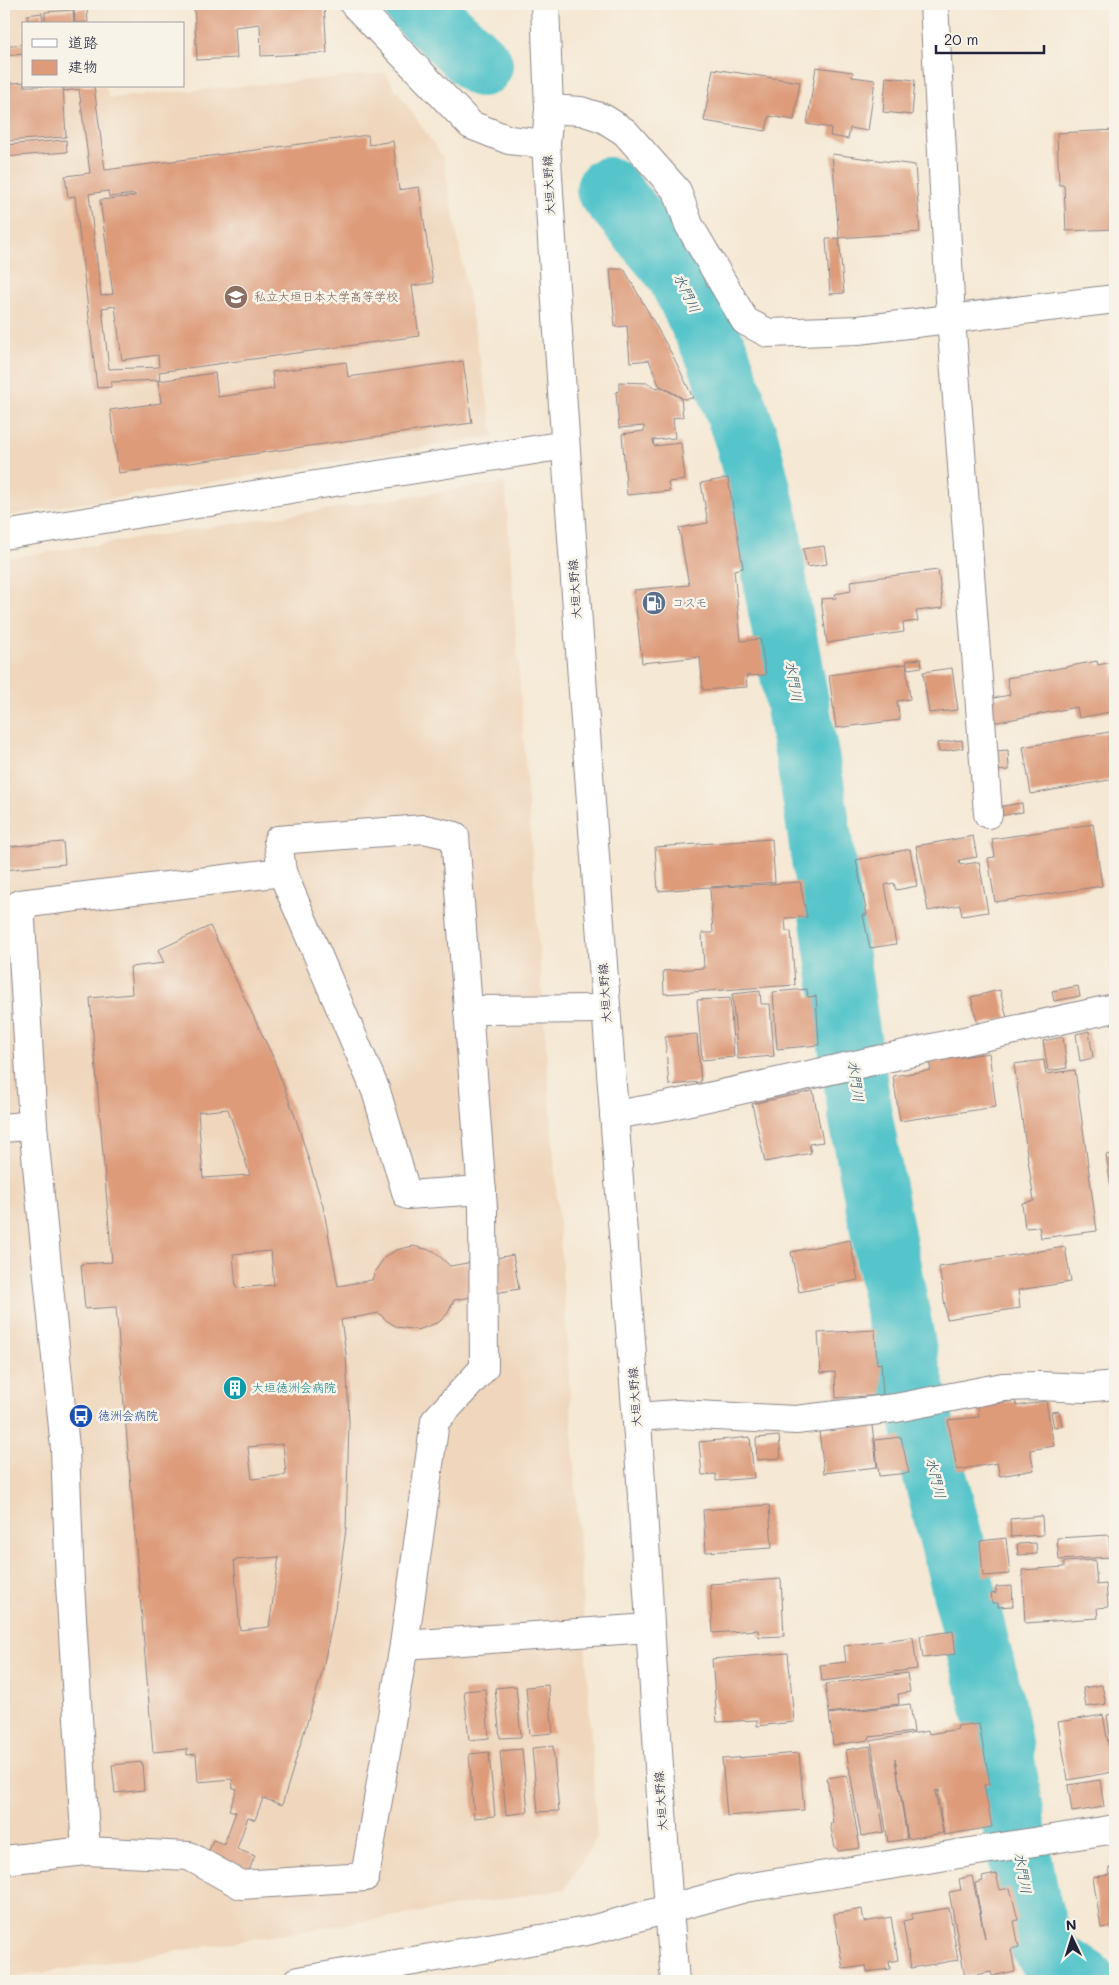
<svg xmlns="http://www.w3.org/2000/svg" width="1119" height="1985" viewBox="0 0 1119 1985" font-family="Mali,'Klee One',sans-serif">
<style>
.built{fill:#efd6bc}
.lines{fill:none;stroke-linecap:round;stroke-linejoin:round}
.river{stroke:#57c5cb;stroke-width:64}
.building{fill:#dd9b7a;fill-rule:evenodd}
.minor-casing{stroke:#8c8588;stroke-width:30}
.major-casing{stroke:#8c8588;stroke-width:30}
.minor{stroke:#fff;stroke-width:28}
.major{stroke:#fff;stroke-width:28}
.labels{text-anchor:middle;stroke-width:5;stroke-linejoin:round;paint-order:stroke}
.street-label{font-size:12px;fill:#22223b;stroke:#f7f3e8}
.education-label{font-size:12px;fill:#785e54;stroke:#f7f3e8;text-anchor:start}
.service-label{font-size:12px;fill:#4e5e75;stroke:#f7f3e8;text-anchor:start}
.culture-label{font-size:12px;fill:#0d838f;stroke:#f7f3e8;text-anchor:start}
.transit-label{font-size:12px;fill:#164399;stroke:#f7f3e8;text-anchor:start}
.water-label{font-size:14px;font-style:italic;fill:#355b6d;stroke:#f7f3e8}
</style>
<rect width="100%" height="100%" fill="#f7f3e8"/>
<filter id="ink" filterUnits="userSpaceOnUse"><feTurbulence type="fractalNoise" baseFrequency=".02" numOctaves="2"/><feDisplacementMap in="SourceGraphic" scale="10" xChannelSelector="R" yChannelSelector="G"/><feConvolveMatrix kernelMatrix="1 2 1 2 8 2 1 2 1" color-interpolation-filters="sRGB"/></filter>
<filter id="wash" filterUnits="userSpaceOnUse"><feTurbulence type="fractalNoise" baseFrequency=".0096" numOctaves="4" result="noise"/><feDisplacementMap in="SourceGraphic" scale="20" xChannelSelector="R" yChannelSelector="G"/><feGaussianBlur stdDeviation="1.12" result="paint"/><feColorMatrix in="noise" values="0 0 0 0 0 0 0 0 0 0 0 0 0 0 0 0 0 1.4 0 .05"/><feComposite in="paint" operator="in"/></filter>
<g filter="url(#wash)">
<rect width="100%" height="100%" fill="#f5e8d4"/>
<!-- built -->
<g class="built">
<path d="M37,4H70L78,24H24V86H105L110,98L385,73L443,158L494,436L4,516V6Z"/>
<path d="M505,482L564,1295L597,1837L565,1889L4,1979V559Z"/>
</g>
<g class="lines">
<!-- river -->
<g class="river">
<path d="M416,4L481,65"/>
<path d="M608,189L676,270L718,356L747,441L767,522L777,594L812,783L860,1114L909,1372L994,1710L1028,1901L1039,1939L1053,1962L1084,1981"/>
</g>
</g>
<g id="blocks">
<!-- building -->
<g class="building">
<path d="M194,4H324L327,53L261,56L260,24L235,27L237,58L197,60Z"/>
<path d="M87,8L88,22L75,23L74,9Z"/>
<path d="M73,10L74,24H45V12Z"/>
<path d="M42,13L43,24H28L27,15Z"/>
<path d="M24,44V54L4,56V46Z"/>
<path d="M816,67L853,72L852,77L875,80L868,131L850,128L848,139L830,136L831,128L807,124Z"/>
<path d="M713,69L800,82L794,120L769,116L766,131L704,121Z"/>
<path d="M886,77L915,80L912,115L883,112Z"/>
<path d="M24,82V86H63L66,137L4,141V84Z"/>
<path d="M64,86H94L105,170L368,135L369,145L393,141L399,190L419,187L433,283L412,286L419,336L159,372L160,380L111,382V387L97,388L75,196L68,197L65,176L90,173L79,89L64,91ZM108,191L109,197L135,194V196L100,200L113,294L101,296L89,194ZM115,306L122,360L158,355L159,367L109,369L102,308Z"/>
<path d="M1115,130V229L1066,231L1064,185H1059L1057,133Z"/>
<path d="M66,140L67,152L4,157V145Z"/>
<path d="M832,154L915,165L920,232L839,238L844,293L830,294L826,239L839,238Z"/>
<path d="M610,269H624L674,358L693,398L684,399L659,385L649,360L630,362L627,326L615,327Z"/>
<path d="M463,361L472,423L119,473L110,410L161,403L158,381L215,373L218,397L274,389L272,372L346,362L348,377Z"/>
<path d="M619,382L648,383L655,388L661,387L681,398L683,417L673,418L675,438L653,440L654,446L681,443L685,480L668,482L670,491L627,495L622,434L644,431V426L619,428L616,392L619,391Z"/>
<path d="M728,478L743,568L734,570L741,641L760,639L766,675L746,676L747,687L703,690L700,657L642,663L634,590L689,585L679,528L708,523L701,483Z"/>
<path d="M824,546L827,564L807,567L803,549Z"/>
<path d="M938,570L943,608L916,611L918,621L903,623L904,632L827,643L821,599L836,598L835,594L851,591L850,581Z"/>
<path d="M921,659L922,667L908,669L906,661Z"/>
<path d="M1097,661L1098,665L1112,662L1115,678V711L1079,718L1077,707L992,723L988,699L1010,695L1007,678Z"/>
<path d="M906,664L910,699L897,701L900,720L836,728L829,675Z"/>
<path d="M952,668L958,710L929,713L923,672Z"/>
<path d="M1115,731V779L1031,794L1023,747Z"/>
<path d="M962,740L963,748L939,752L937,743Z"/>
<path d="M1008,750L1009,770L994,771V751Z"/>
<path d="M1022,803L1023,812L999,816L997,807Z"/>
<path d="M1093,824L1102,886L995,902L988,858L995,857L992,839Z"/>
<path d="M973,836L977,857L959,860L960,865L979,862L988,912L962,916L960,905L928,911L916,846Z"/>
<path d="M772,839L775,882L658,891L655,847Z"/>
<path d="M63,842L65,864L4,870V847Z"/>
<path d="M910,849L917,886L896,890L894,883L885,885L896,944L870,948L863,915H867L856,860Z"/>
<path d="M800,882L807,917L785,918L786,931H791L795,985L664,994L663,971L704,968L702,933H713L710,888Z"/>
<path d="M210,926L272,1055L296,1119L323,1206L338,1286L372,1280L375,1271L385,1257L396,1250L413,1246L434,1251L450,1266L513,1255L519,1289L454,1300L448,1313L439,1322L418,1330L397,1327L386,1320L379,1313L341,1320L346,1354L349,1422L346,1529L335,1609L322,1673L282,1805L263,1798L255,1820L248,1817L237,1849L255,1856L243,1885L202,1869L213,1840L224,1844L236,1812L229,1810L237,1789L233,1788L232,1779L198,1782L196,1754L187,1755V1749L153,1752L116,1307L85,1309L81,1264L112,1262L90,998L132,994L130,967L164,963L158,950ZM228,1109L250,1175L203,1178L198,1112ZM271,1251L274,1285L236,1288L233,1254ZM283,1444L286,1475L252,1479L248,1447ZM279,1557L269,1627L240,1630L234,1560Z"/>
<path d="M1078,986L1080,996L1054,1001L1052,991Z"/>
<path d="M807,989L808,997L816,996L819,1045L777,1049L773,992Z"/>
<path d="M1000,990L1007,1018L978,1025L971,997Z"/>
<path d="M760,991L761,1004H770L774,1056L738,1059L732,994Z"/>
<path d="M730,998L734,1057L702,1060L697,1000Z"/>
<path d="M1089,1031L1093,1058L1080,1061L1076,1034Z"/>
<path d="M697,1034L701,1082L669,1085L665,1037Z"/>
<path d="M1063,1037L1067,1068L1048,1071L1043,1041Z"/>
<path d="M989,1053L996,1107L900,1121L893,1076L931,1070L929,1062Z"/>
<path d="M1044,1060L1046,1074L1075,1070L1097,1231L1041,1238L1039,1227L1025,1228L1022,1203L1034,1201L1014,1064Z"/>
<path d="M813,1091L823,1142L809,1144L811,1153L765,1162L752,1104Z"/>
<path d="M1115,1153V1206H1114L1106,1155Z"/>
<path d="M850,1240L858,1280L799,1292L791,1252Z"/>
<path d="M1065,1247L1071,1282L1018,1290L1020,1308L947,1319L939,1267Z"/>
<path d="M875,1330L877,1364L881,1363L883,1395L836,1398L835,1372L821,1373L818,1333Z"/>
<path d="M1015,1401L1017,1406L1046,1401L1054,1446L1030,1450L1034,1470L1000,1476L997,1463L957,1470L948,1420L979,1417L978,1406Z"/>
<path d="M1059,1411L1062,1426L1054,1427L1051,1412Z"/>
<path d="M872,1425L877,1467L824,1473L819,1431Z"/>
<path d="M779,1436L781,1458L757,1460L756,1438Z"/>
<path d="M750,1437L754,1478L716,1481V1474L702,1475L699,1442Z"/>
<path d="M901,1437L909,1473L879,1476L875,1440Z"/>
<path d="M769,1505L772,1548L706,1552L703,1510Z"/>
<path d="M1042,1516L1043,1535L1011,1537L1010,1519Z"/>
<path d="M1109,1535L1111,1557L1059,1560L1057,1538Z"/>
<path d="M1006,1538L1010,1574L983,1576L980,1541Z"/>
<path d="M1036,1543L1037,1554L1018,1555L1017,1544Z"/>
<path d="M1095,1560L1097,1585L1106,1584L1108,1607L1097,1608L1098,1618L1025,1623L1022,1570L1064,1567V1562Z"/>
<path d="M781,1579L784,1636L759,1637L758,1630L713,1633L710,1584Z"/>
<path d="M1012,1586L1013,1606L998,1607V1603H992L991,1594L996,1593V1587Z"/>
<path d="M953,1631L956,1654L923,1658L920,1636Z"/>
<path d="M913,1637L917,1669L822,1681L820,1665L846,1662L844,1646Z"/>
<path d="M788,1653L794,1722L757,1726V1720L717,1722L712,1659Z"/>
<path d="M907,1673L910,1692L898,1694L899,1704L829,1713L825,1684Z"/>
<path d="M548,1685L553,1733L530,1735L526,1687Z"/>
<path d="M1102,1685L1106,1704L1086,1707L1083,1688Z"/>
<path d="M516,1686L521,1737L500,1738L495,1688Z"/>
<path d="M485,1689L489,1738L469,1740L464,1691Z"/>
<path d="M910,1704L914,1732L869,1737L870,1740L833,1745L829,1714Z"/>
<path d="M1115,1714V1759L1114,1760L1107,1715Z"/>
<path d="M1103,1715L1113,1772L1068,1780L1058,1722Z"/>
<path d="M971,1724V1725L979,1724L990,1784L984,1785L992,1827L944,1835L937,1792H940L939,1790L935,1791L943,1833L908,1839L895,1758L907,1839L888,1842L871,1741L928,1731L929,1734L958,1729L957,1726Z"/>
<path d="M553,1746L559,1811L538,1812L532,1748Z"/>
<path d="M870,1746L884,1832L861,1836L846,1750Z"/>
<path d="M522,1749L528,1812L506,1815L500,1751Z"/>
<path d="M489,1752L495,1816L474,1818L469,1754Z"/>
<path d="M799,1753L804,1810L727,1816L722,1759Z"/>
<path d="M142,1762L144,1790L115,1793L112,1765Z"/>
<path d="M847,1775L860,1848L838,1851L837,1848H835L830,1823H833L827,1778Z"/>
<path d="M1100,1780L1104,1807L1072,1812L1068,1785Z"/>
<path d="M1115,1867V1926L1101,1928L1093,1877L1110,1875L1109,1868Z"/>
<path d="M996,1874L1000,1890L1010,1888L1018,1920L1014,1921L1019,1947L1011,1949L1015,1971L992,1976L991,1972L965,1977L949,1892L961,1890L959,1879L972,1876L985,1938L975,1883L983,1881L982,1877Z"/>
<path d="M949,1908L958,1960L911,1968L903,1921L912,1919V1914Z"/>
<path d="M862,1909L864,1922L891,1917L898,1960L889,1962L890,1969L867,1972L866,1966L843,1969L834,1914Z"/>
</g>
</g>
</g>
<g filter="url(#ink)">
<use href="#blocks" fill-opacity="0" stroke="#8c8588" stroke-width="1"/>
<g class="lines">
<!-- minor casing -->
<g class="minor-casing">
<g id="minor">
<path d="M354,4L471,125L509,140L546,144"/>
<path d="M934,4L951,318L988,814"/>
<path d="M549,109L581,111L603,118L625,132L677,191L689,225L745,321L768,333L858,330L1115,299"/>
<path d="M4,535L565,445"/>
<path d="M282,872L278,840L424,829L455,836L483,1208L484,1368L435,1421L404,1645"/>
<path d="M468,1010L606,1009"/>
<path d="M614,1115L667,1106L1115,1008"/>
<path d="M33,1125L20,904L282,872L376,1091L407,1195L482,1190"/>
<path d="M4,1128L33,1125L65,1448L70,1584L86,1851L4,1860"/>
<path d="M637,1417L677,1414L796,1420L896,1408L1003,1387L1040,1386L1084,1388L1115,1385"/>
<path d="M86,1851L189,1856L241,1885L365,1877L404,1645L649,1628"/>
<path d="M298,1981L587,1931L745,1888L1115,1829"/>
</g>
</g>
<!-- major casing -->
<g class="major-casing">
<path id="major" d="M545,4L549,109L546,144C572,566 605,987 636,1409C650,1600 658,1791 675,1981"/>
</g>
<!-- minor -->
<use href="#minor" class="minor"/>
<!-- major -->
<use href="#major" class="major"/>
</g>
</g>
<!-- icons -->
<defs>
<g id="school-disc" transform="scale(1.25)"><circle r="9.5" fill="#8d6e63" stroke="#f7f3e8"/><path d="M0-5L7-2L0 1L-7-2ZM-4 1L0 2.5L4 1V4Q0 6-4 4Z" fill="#fff"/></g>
<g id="fuel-disc" transform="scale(1.25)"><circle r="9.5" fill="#5c6f8a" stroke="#f7f3e8"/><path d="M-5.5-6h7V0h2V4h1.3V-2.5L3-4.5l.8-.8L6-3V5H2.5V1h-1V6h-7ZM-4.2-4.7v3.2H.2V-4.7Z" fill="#fff"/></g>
<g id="building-disc" transform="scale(1.25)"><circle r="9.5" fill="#0f9aa8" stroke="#f7f3e8"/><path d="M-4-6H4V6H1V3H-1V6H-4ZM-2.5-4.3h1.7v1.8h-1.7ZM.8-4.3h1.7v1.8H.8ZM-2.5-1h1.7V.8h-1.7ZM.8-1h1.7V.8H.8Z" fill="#fff"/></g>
<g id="bus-disc" transform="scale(1.25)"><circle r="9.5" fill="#1a4fb4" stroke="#f7f3e8"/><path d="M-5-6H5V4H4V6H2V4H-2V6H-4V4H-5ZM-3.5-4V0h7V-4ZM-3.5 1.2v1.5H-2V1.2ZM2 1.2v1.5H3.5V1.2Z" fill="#fff"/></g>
</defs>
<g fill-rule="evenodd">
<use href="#school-disc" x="236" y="297"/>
<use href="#fuel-disc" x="654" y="603"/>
<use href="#building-disc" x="235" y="1388"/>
<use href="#bus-disc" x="81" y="1416"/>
</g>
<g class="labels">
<!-- street labels -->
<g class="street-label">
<text transform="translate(549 185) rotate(-93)" y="4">大垣大野線</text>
<text transform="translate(575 589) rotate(-94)" y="4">大垣大野線</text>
<text transform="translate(605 993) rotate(-94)" y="4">大垣大野線</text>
<text transform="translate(635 1397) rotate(-94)" y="4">大垣大野線</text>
<text transform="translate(661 1801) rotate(-94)" y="4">大垣大野線</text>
</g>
<!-- education labels -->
<g class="education-label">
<text x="254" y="301">私立大垣日本大学高等学校</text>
</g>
<!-- service labels -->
<g class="service-label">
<text x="672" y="607">コスモ</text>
</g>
<!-- culture labels -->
<g class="culture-label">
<text x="252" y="1392">大垣徳洲会病院</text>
</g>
<!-- transit labels -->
<g class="transit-label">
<text x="98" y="1420">徳洲会病院</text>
</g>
<!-- water labels -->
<g class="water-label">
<text transform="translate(687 293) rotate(64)" y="5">水門川</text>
<text transform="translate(794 681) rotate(80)" y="5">水門川</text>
<text transform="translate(856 1081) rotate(82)" y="5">水門川</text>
<text transform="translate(936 1478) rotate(76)" y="5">水門川</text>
<text transform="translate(1023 1873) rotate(80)" y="5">水門川</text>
</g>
</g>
<!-- margin -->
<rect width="1119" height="1985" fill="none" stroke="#f7f3e8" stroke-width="20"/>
<!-- legend -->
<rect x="22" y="22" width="162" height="65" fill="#f7f3e8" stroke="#a29fa3"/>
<rect x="32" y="39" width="25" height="8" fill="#ffffff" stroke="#a29fa3"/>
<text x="68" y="48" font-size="15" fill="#22223b">道路</text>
<rect x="32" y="60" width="25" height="15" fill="#dd9b7a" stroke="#a29fa3"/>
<text x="68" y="72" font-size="15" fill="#22223b">建物</text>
<!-- north arrow -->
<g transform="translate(1072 1938) rotate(356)" stroke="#f7f3e8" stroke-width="4" paint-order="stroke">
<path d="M0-4L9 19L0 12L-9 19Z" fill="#22223b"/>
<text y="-8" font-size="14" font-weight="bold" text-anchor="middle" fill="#22223b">N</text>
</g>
<!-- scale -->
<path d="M936 45v8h108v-8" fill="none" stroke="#22223b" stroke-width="2.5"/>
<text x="944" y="45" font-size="15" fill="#22223b" stroke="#f7f3e8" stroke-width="4" paint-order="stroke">20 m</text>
</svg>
